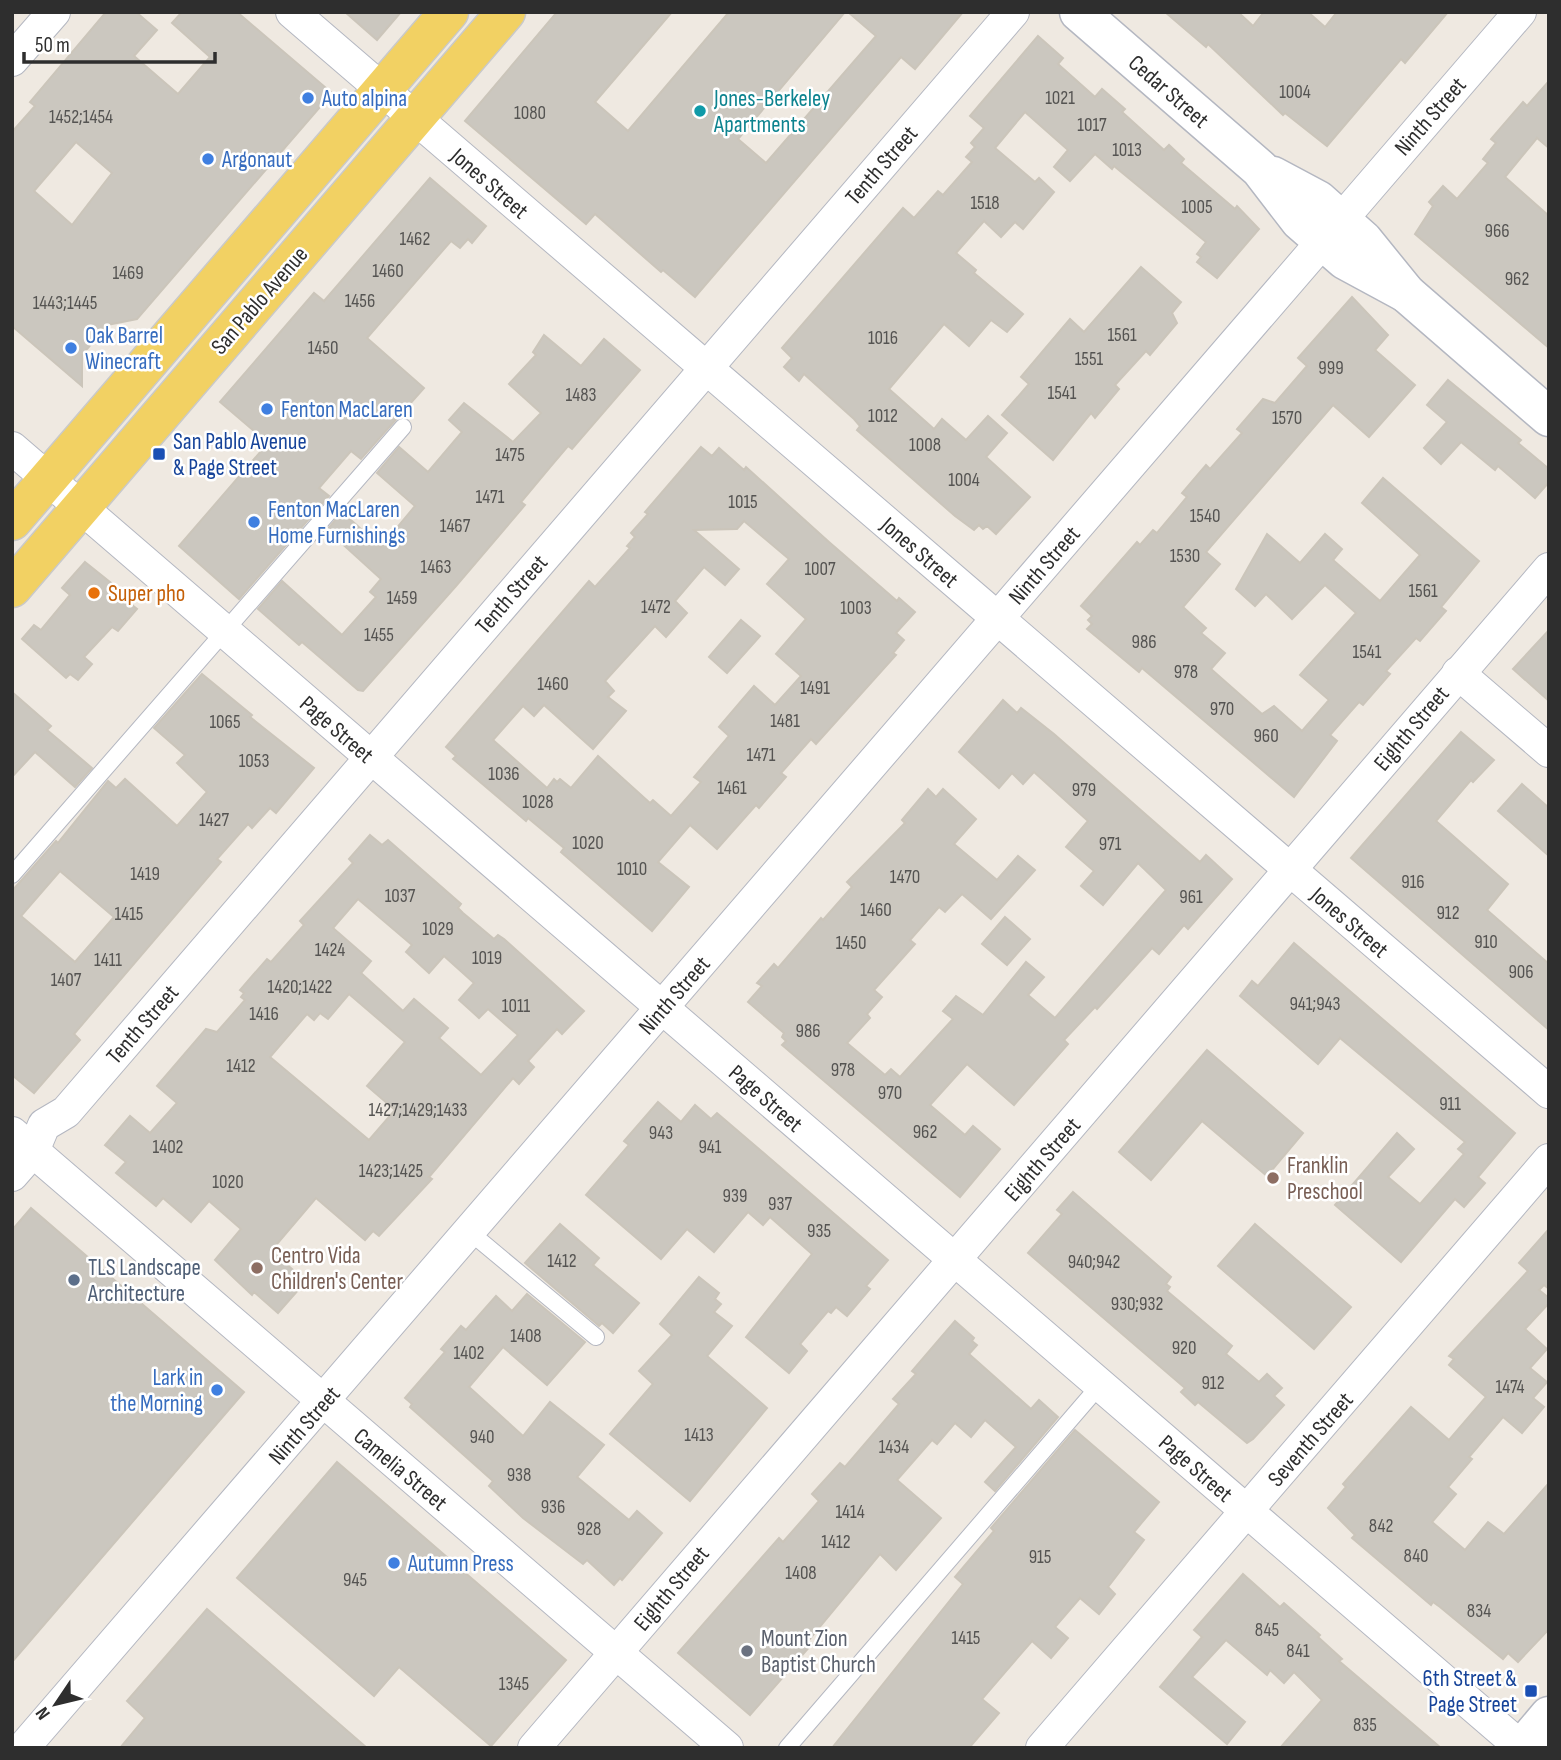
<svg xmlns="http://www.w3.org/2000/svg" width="1561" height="1760" viewBox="0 0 1561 1760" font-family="'Sofia Sans Condensed',sans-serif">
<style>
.building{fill:#cbc7bf;stroke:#cbc5ba;stroke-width:2;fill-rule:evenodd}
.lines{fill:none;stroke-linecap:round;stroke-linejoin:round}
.service-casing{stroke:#b4b7c1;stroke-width:18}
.minor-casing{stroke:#b4b7c1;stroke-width:34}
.tertiary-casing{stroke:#b4b7c1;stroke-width:41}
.primary-casing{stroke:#c9c9c9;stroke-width:41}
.service{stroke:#fff;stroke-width:16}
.minor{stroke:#fff;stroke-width:32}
.tertiary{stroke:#fff;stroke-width:38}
.primary{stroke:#f2d163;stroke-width:38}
.shop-dot{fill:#3f7fe0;stroke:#fff;stroke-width:2.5}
.culture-dot{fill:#0f9aa8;stroke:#fff;stroke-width:2.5}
.transit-dot{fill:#1a4fb4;stroke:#fff;stroke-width:2.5}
.food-dot{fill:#e8710a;stroke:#fff;stroke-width:2.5}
.education-dot{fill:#8d6e63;stroke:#fff;stroke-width:2.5}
.service-dot{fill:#5c6f8a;stroke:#fff;stroke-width:2.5}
.worship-dot{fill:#6b7280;stroke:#fff;stroke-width:2.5}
.labels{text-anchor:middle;stroke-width:5;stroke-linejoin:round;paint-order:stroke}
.number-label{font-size:19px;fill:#555452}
.street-label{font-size:23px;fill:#2e2e2e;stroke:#fff}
.shop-label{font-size:23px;fill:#366cbe;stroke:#fff;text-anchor:start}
.culture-label{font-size:23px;fill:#0d838f;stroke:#fff;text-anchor:start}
.transit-label{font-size:23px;fill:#164399;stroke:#fff;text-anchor:start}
.food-label{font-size:23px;fill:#c56008;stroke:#fff;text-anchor:start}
.education-label{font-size:23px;fill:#785e54;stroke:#fff;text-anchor:start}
.service-label{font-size:23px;fill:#4e5e75;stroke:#fff;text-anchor:start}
.worship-label{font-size:23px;fill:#5b616d;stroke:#fff;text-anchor:start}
</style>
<rect width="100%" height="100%" fill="#efe9e1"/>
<!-- building -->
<g class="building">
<path d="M106,12H136L157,30L134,56L178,94L210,57L172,23L182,12H237L332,93L137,319L107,325L82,355V386L12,326V132L35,106L30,102ZM76,142L112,173L72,225L34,191Z"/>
<path d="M345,12H401L377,40Z"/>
<path d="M557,12H672L595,102L628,131L729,12H845L738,139L766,163L876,36L848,12H963L915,69L901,57L695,297L663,270L661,272L595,214L586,224L465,121Z"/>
<path d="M1165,12H1238L1253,26L1264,12H1308L1325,27L1337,12H1448L1405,63L1401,59L1327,146L1285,113L1283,115L1208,44L1206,47Z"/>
<path d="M1038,36L1063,58L1058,64L1095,97L1102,89L1125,109L1122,112L1164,150L1169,145L1184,159L1181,163L1235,209L1237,206L1259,229L1217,278L1197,262L1201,257L1197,254L1206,242L1114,166L1112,169L1095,154L1070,181L1054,167L1068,150L1025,112L995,148L1035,182L1039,178L1054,192L1023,229L1015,222L1001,237L984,221L956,253L976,270L974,273L1023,314L1007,332L991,320L969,346L944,324L889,389L934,429L942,419L966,440L988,416L1007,433L986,457L1030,497L996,534L987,526L983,529L979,525L974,530L955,516L857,430L860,426L854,419L804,374L799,381L784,367L792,358L782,348L903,208L914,218L938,191L943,195L972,162L966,157L975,147L971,143L984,128L970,116Z"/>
<path d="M1549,81V148L1537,138L1505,177L1549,216V348L1415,234L1433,206L1429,202L1443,186L1457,199L1488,163L1483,159L1496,143L1491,139L1523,102L1527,106Z"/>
<path d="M430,178L486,226L472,243L468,239L460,248L451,241L367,338L424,388L361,459L351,451L319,488L329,496L239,599L179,546L268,443L220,402L314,293L324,301Z"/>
<path d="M1141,267L1181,302L1172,313L1177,323L1150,355L1146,351L1115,385L1119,389L1095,418L1091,413L1053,460L1002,415L1029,384L1021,377L1070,319L1084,332Z"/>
<path d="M1352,297L1388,335L1375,350L1415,385L1369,437L1333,405L1206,552L1220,564L1183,607L1206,628L1201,633L1225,653L1211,669L1262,714L1274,706L1302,731L1329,700L1300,675L1356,613L1325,585L1292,619L1266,594L1255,606L1236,589L1267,534L1300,563L1325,534L1342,549L1333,560L1380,601L1420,555L1362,503L1383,478L1479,561L1441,607L1446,611L1420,641L1416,638L1386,671L1390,674L1363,705L1359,702L1330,735L1337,741L1294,797L1142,668L1139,672L1087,629L1092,624L1088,620L1092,616L1081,606L1137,542L1140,545L1153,530L1157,533L1187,497L1182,493L1206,465L1210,469L1242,433L1237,429L1263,399L1275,403L1307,366L1298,358Z"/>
<path d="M544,335L581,366L604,339L640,370L572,449L568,446L551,466L521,502L525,505L456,586L363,691L358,690L302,642L299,645L258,609L282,581L342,635L376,597L370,592L381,579L327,530L342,512L381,547L415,506L377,473L399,447L428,472L462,432L449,420L464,403L513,442L541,413L509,384L536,355L533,352Z"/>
<path d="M1448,380L1521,440L1518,443L1549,469V482L1535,498L1498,466L1495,470L1461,442L1441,464L1424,448L1447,422L1427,405Z"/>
<path d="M701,447L712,456L719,448L744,470L746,467L829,542L897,601L899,598L915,612L896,633L904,640L893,653L896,655L816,744L811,739L781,773L786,777L759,808L756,805L717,849L690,825L658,862L689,887L652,931L561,852L564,848L528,818L526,821L453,759L456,756L446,747L589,581L595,587L630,548L627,546L635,537L631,533L648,514L645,512ZM744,521L789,559L767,584L806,619L776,654L801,676L775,705L754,686L719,727L729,736L694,777L701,782L671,816L653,800L650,803L598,756L571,788L560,779L557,782L554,779L547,788L493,740L523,706L534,716L544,705L593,749L626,711L608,697L614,691L605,681L655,626L666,637L687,613L675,601L704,567L725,585L739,569L694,530L737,529Z"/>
<path d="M85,562L130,598L127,601L137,609L118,631L112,627L84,657L92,664L78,680L70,674L66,678L22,639L34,625L41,630L70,595L62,588Z"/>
<path d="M741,620L760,636L727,673L709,657Z"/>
<path d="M1549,630V701L1513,669Z"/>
<path d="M202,674L252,715L250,717L314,768L276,813L270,808L252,828L248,824L217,859L221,862L74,1034L80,1040L34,1093L12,1075V891L56,841L58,843L108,781L116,788L125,779L177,826L207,792L177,763L185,755L154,728ZM60,871L114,917L75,962L21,916Z"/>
<path d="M12,692L51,726L47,730L92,768L75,787L35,752L12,777Z"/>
<path d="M1003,700L1017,713L1021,708L1054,734L1200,862L1206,855L1232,879L1188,929L1184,925L1159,954L1152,948L1097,1009L1095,1007L1064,1040L1068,1044L1014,1105L967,1064L930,1105L965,1135L973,1126L1000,1149L960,1197L782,1045L786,1041L782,1037L784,1033L748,1002L762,986L757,983L774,964L778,968L821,918L823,920L852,887L847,882L905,823L902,820L928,789L936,797L943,789L976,819L954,844L997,880L1018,856L1035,870L991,919L962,894L945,912L939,907L910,940L915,944L874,990L882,997L867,1014L870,1018L847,1043L885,1075L891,1069L900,1077L953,1019L943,1011L956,996L983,1015L1026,962L1044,977L1028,995L1055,1018L1166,890L1138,863L1103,905L1081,886L1094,871L1066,847L1088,821L1034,772L1023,784L1012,773L999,788L959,752Z"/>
<path d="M1461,732L1494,760L1473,782L1471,780L1436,821L1508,884L1487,910L1549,964V1030L1351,858Z"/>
<path d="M1522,784L1549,808V856L1498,811Z"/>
<path d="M370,835L382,845L388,840L461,904L458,908L463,913L494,939L498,935L504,939L584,1011L562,1034L557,1029L528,1061L534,1067L519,1084L513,1078L429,1177L432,1179L379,1236L373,1231L365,1240L316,1198L271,1251L306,1281L278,1313L254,1292L252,1295L215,1260L241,1229L209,1201L191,1222L163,1198L156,1206L116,1173L126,1162L105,1145L130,1116L150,1133L177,1103L157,1086L206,1029L217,1032L245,1000L241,997L244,993L240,990L267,959L271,962L304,925L300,921L353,863L349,859ZM358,899L412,945L406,952L429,973L444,956L474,983L459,1000L479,1018L488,1009L518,1035L481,1075L439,1038L448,1028L414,999L403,1011L361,973L371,961L333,928ZM349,994L405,1042L367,1086L395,1110L369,1140L270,1057L307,1014L314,1020L320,1013L328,1019Z"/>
<path d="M1005,917L1030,939L1007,965L982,944Z"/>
<path d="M1294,943L1515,1133L1478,1177L1485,1183L1464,1207L1455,1199L1401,1262L1335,1205L1397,1133L1414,1149L1388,1177L1420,1204L1464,1154L1458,1149L1465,1142L1340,1038L1318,1064L1240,996L1252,981L1258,986Z"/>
<path d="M1207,1050L1303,1133L1267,1176L1202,1121L1151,1180L1119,1152Z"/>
<path d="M658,1102L681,1122L695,1105L711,1119L717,1113L888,1260L866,1286L870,1289L847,1316L836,1307L831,1313L828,1311L800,1344L807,1351L789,1373L746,1337L812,1254L770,1217L763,1225L748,1212L714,1252L687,1229L661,1259L586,1195L629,1145L624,1141Z"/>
<path d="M1073,1192L1171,1277L1166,1284L1170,1287L1167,1291L1232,1346L1226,1354L1259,1382L1267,1374L1282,1388L1274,1396L1284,1405L1253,1439L1247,1443L1198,1402L1195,1405L1181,1392L1185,1388L1028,1253L1062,1214L1057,1210Z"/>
<path d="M31,1208L244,1392L12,1662V1230Z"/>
<path d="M560,1224L599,1258L593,1265L639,1303L613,1333L602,1323L599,1326L525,1263Z"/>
<path d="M1255,1224L1351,1307L1314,1349L1218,1266Z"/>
<path d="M1549,1229V1289L1544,1285L1539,1290L1549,1298V1303L1525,1329L1547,1349L1530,1368L1547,1382L1533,1398L1544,1407L1522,1433L1503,1417L1469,1457L1472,1459L1448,1487L1456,1494L1432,1522L1465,1550L1488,1522L1504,1534L1549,1483V1629L1518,1662L1508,1653L1503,1659L1440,1607L1433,1602L1431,1605L1352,1538L1355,1535L1328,1508L1346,1487L1343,1484L1411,1407L1449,1440L1486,1397L1449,1365L1454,1359L1449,1356L1528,1271L1519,1263Z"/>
<path d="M699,1277L719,1293L715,1299L721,1304L714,1312L732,1326L707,1356L767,1408L690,1501L610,1434L653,1384L639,1371L672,1335L660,1324Z"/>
<path d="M527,1294L585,1342L547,1385L503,1347L469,1387L523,1436L550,1402L604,1445L577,1477L629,1520L637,1511L662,1533L622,1580L620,1578L614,1585L587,1560L583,1564L523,1518L489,1486L493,1481L410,1407L412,1404L405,1398L445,1352L441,1349L461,1326L466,1330L496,1296L512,1311Z"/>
<path d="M955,1321L974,1338L972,1341L977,1345L969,1354L1031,1409L1039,1400L1058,1417L995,1491L985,1482L1016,1447L985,1420L971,1437L955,1423L937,1444L932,1440L897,1480L941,1518L896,1570L880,1554L808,1641L812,1644L750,1715L678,1653L779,1538L783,1542L819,1501L812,1494L840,1463L845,1467L899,1404L893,1399L916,1374L912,1371Z"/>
<path d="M1075,1430L1159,1502L1134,1532L1144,1540L1108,1587L1115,1594L1099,1614L1080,1598L1055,1627L1068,1638L1051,1658L1032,1641L982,1699L999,1713L969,1748H832L963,1584L955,1577L994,1531L991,1528Z"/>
<path d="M337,1462L566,1660L491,1746L399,1667L374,1696L237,1578Z"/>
<path d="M1243,1574L1280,1607L1284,1603L1320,1635L1318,1637L1342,1659L1339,1661L1441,1748H1280L1322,1700L1294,1672L1284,1683L1270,1670L1267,1675L1226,1640L1192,1677L1245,1722L1227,1744L1160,1687L1202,1637L1194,1630Z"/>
<path d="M207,1609L367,1748H120L145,1718L127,1701Z"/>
</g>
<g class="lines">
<!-- service casing -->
<g class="service-casing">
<g id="service">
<path d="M12,875L403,427"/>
<path d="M471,1233L596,1337"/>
<path d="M787,1748L1100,1385"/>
</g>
</g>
<!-- minor casing -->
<g class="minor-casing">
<g id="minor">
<path d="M292,12L1549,1092"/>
<path d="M12,60L54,12"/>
<path d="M1341,220L1520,12"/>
<path d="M12,448L1522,1748"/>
<path d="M1458,673L1549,751"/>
<path d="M12,1133L727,1748"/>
<path d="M12,1175L33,1151L44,1125L66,1112L1013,12"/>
<path d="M23,1748L1323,241"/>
<path d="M534,1748L1549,569"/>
<path d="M1042,1748L1549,1160"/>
</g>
</g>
<!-- tertiary casing -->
<g class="tertiary-casing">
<g id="tertiary">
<path d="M1079,12L1260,169L1300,221L1345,260L1406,293"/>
<path d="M1273,176L1318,200L1363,240L1406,293L1549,417"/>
<path d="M1522,1748L1549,1716"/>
</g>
</g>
<!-- primary casing -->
<g class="primary-casing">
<g id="primary">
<path d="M12,521L449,12"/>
<path d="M12,588L506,12"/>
</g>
</g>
<!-- service -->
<use href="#service" class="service"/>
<!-- minor -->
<use href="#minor" class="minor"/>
<!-- tertiary -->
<use href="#tertiary" class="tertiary"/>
<!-- primary -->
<use href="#primary" class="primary"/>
</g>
<!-- markers -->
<g class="shop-dot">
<circle cx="308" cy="98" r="7"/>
<circle cx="208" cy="159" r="7"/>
<circle cx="71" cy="348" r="7"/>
<circle cx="267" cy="409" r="7"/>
<circle cx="254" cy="522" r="7"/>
<circle cx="217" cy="1390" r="7"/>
<circle cx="394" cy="1563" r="7"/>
</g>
<circle class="culture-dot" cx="700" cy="111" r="7"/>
<g class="transit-dot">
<rect x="152" y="447" width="14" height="14" rx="3.5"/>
<rect x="1524" y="1684" width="14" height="14" rx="3.5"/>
</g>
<circle class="food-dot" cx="94" cy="593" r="7"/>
<g class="education-dot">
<circle cx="1273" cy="1178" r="7"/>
<circle cx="257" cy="1268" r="7"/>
</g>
<circle class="service-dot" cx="74" cy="1280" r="7"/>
<circle class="worship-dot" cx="747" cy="1651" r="7"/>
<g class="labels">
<!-- number labels -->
<g class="number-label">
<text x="1295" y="98">1004</text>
<text x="1060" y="104">1021</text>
<text x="530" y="119">1080</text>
<text x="81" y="123">1452;1454</text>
<text x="1092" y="131">1017</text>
<text x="1127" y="156">1013</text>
<text x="985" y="209">1518</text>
<text x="1197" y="213">1005</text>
<text x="1497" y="237">966</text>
<text x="415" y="245">1462</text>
<text x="388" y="277">1460</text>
<text x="128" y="279">1469</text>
<text x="1517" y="285">962</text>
<text x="360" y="307">1456</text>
<text x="65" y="309">1443;1445</text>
<text x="1122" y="341">1561</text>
<text x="883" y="344">1016</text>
<text x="323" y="354">1450</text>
<text x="1089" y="365">1551</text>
<text x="1331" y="374">999</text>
<text x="1062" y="399">1541</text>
<text x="581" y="401">1483</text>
<text x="883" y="422">1012</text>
<text x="1287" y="424">1570</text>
<text x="925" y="451">1008</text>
<text x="510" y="461">1475</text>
<text x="964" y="486">1004</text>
<text x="490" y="503">1471</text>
<text x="743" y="508">1015</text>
<text x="1205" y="522">1540</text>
<text x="455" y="532">1467</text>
<text x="1185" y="562">1530</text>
<text x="436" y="573">1463</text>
<text x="820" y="575">1007</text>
<text x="1423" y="597">1561</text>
<text x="402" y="604">1459</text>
<text x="656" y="613">1472</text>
<text x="856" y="614">1003</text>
<text x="379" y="641">1455</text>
<text x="1144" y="648">986</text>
<text x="1367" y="658">1541</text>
<text x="1186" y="678">978</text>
<text x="553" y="690">1460</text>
<text x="815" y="694">1491</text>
<text x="1222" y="715">970</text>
<text x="785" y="727">1481</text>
<text x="225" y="728">1065</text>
<text x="1266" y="742">960</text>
<text x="761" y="761">1471</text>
<text x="254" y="767">1053</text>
<text x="504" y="780">1036</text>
<text x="732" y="794">1461</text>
<text x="1084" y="796">979</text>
<text x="538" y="808">1028</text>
<text x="214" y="826">1427</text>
<text x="588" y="849">1020</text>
<text x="1110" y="850">971</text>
<text x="632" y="875">1010</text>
<text x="145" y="880">1419</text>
<text x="905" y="883">1470</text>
<text x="1413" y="888">916</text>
<text x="400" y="902">1037</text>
<text x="1191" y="903">961</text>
<text x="876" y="916">1460</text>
<text x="1448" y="919">912</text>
<text x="129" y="920">1415</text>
<text x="438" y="935">1029</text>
<text x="1486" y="948">910</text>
<text x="851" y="949">1450</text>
<text x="330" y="956">1424</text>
<text x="487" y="964">1019</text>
<text x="108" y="966">1411</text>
<text x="1521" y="978">906</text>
<text x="66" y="986">1407</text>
<text x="300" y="993">1420;1422</text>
<text x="1315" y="1010">941;943</text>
<text x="516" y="1012">1011</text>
<text x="264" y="1020">1416</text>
<text x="808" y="1037">986</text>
<text x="241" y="1072">1412</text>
<text x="843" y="1076">978</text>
<text x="890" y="1099">970</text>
<text x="1450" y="1110">911</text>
<text x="418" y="1116">1427;1429;1433</text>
<text x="925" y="1138">962</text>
<text x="661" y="1139">943</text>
<text x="168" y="1153">1402</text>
<text x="710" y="1153">941</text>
<text x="391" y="1177">1423;1425</text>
<text x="228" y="1188">1020</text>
<text x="735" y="1202">939</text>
<text x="780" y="1210">937</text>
<text x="819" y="1237">935</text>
<text x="562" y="1267">1412</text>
<text x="1094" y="1268">940;942</text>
<text x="1137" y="1310">930;932</text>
<text x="526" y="1342">1408</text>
<text x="1184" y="1354">920</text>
<text x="469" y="1359">1402</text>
<text x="1213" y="1389">912</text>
<text x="1510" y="1393">1474</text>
<text x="699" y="1441">1413</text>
<text x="482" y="1443">940</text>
<text x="894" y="1453">1434</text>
<text x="519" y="1481">938</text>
<text x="553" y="1513">936</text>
<text x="850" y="1518">1414</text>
<text x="1381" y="1532">842</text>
<text x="589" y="1535">928</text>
<text x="836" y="1548">1412</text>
<text x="1416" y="1562">840</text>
<text x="1040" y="1563">915</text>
<text x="801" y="1579">1408</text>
<text x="355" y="1586">945</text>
<text x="1479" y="1617">834</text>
<text x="1267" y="1636">845</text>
<text x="966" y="1644">1415</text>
<text x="1298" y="1657">841</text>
<text x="514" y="1690">1345</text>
<text x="1365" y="1731">835</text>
</g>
<!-- street labels -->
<g class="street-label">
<text transform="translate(1169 91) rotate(41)" y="8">Cedar Street</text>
<text transform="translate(1430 116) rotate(-49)" y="8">Ninth Street</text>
<text transform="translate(881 165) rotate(-49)" y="8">Tenth Street</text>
<text transform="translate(490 183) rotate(41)" y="8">Jones Street</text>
<text transform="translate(259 300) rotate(-49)" y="8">San Pablo Avenue</text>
<text transform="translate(920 552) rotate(41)" y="8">Jones Street</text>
<text transform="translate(1044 565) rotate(-49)" y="8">Ninth Street</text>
<text transform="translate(511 594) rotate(-49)" y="8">Tenth Street</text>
<text transform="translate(1411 728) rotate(-50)" y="8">Eighth Street</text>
<text transform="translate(337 729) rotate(41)" y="8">Page Street</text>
<text transform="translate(1350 922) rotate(41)" y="8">Jones Street</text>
<text transform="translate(674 995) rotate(-49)" y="8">Ninth Street</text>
<text transform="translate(142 1024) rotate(-49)" y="8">Tenth Street</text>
<text transform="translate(766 1098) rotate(41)" y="8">Page Street</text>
<text transform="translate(1042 1159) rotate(-49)" y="8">Eighth Street</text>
<text transform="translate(304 1425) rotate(-49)" y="8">Ninth Street</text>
<text transform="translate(1310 1439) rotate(-49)" y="8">Seventh Street</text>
<text transform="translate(1196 1468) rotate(41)" y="8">Page Street</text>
<text transform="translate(401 1469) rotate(40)" y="8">Camelia Street</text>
<text transform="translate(671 1588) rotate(-50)" y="8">Eighth Street</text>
</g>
<!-- shop labels -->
<g class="shop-label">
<text x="322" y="106">Auto alpina</text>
<text x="222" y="167">Argonaut</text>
<text x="85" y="343">Oak Barrel<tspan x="85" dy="26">Winecraft</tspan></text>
<text x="281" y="417">Fenton MacLaren</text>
<text x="268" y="517">Fenton MacLaren<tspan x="268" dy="26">Home Furnishings</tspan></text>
<text x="203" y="1385" text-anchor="end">Lark in<tspan x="203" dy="26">the Morning</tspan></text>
<text x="408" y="1571">Autumn Press</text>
</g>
<!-- culture labels -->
<g class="culture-label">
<text x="714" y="106">Jones-Berkeley<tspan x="714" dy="26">Apartments</tspan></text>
</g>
<!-- transit labels -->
<g class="transit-label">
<text x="173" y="449">San Pablo Avenue<tspan x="173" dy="26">&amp; Page Street</tspan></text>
<text x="1517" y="1686" text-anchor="end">6th Street &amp;<tspan x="1517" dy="26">Page Street</tspan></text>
</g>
<!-- food labels -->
<g class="food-label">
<text x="108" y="601">Super pho</text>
</g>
<!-- education labels -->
<g class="education-label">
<text x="1287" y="1173">Franklin<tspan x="1287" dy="26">Preschool</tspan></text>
<text x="271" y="1263">Centro Vida<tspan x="271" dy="26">Children's Center</tspan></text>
</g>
<!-- service labels -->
<g class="service-label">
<text x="88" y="1275">TLS Landscape<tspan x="88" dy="26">Architecture</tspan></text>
</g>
<!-- worship labels -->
<g class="worship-label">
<text x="761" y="1646">Mount Zion<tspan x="761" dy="26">Baptist Church</tspan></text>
</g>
</g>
<!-- border -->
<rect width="1561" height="1760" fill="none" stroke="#2e2e2e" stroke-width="28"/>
<!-- north arrow -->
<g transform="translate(56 1704) rotate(235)" stroke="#ffffff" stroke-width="5" paint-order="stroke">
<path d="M0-5L12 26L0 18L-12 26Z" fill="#2e2e2e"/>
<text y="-10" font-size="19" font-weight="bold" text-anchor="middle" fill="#2e2e2e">N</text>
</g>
<!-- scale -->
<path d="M24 52v10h191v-10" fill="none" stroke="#2e2e2e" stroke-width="3.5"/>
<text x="35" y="52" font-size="21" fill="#2e2e2e" stroke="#ffffff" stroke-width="5" paint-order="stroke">50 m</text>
</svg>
